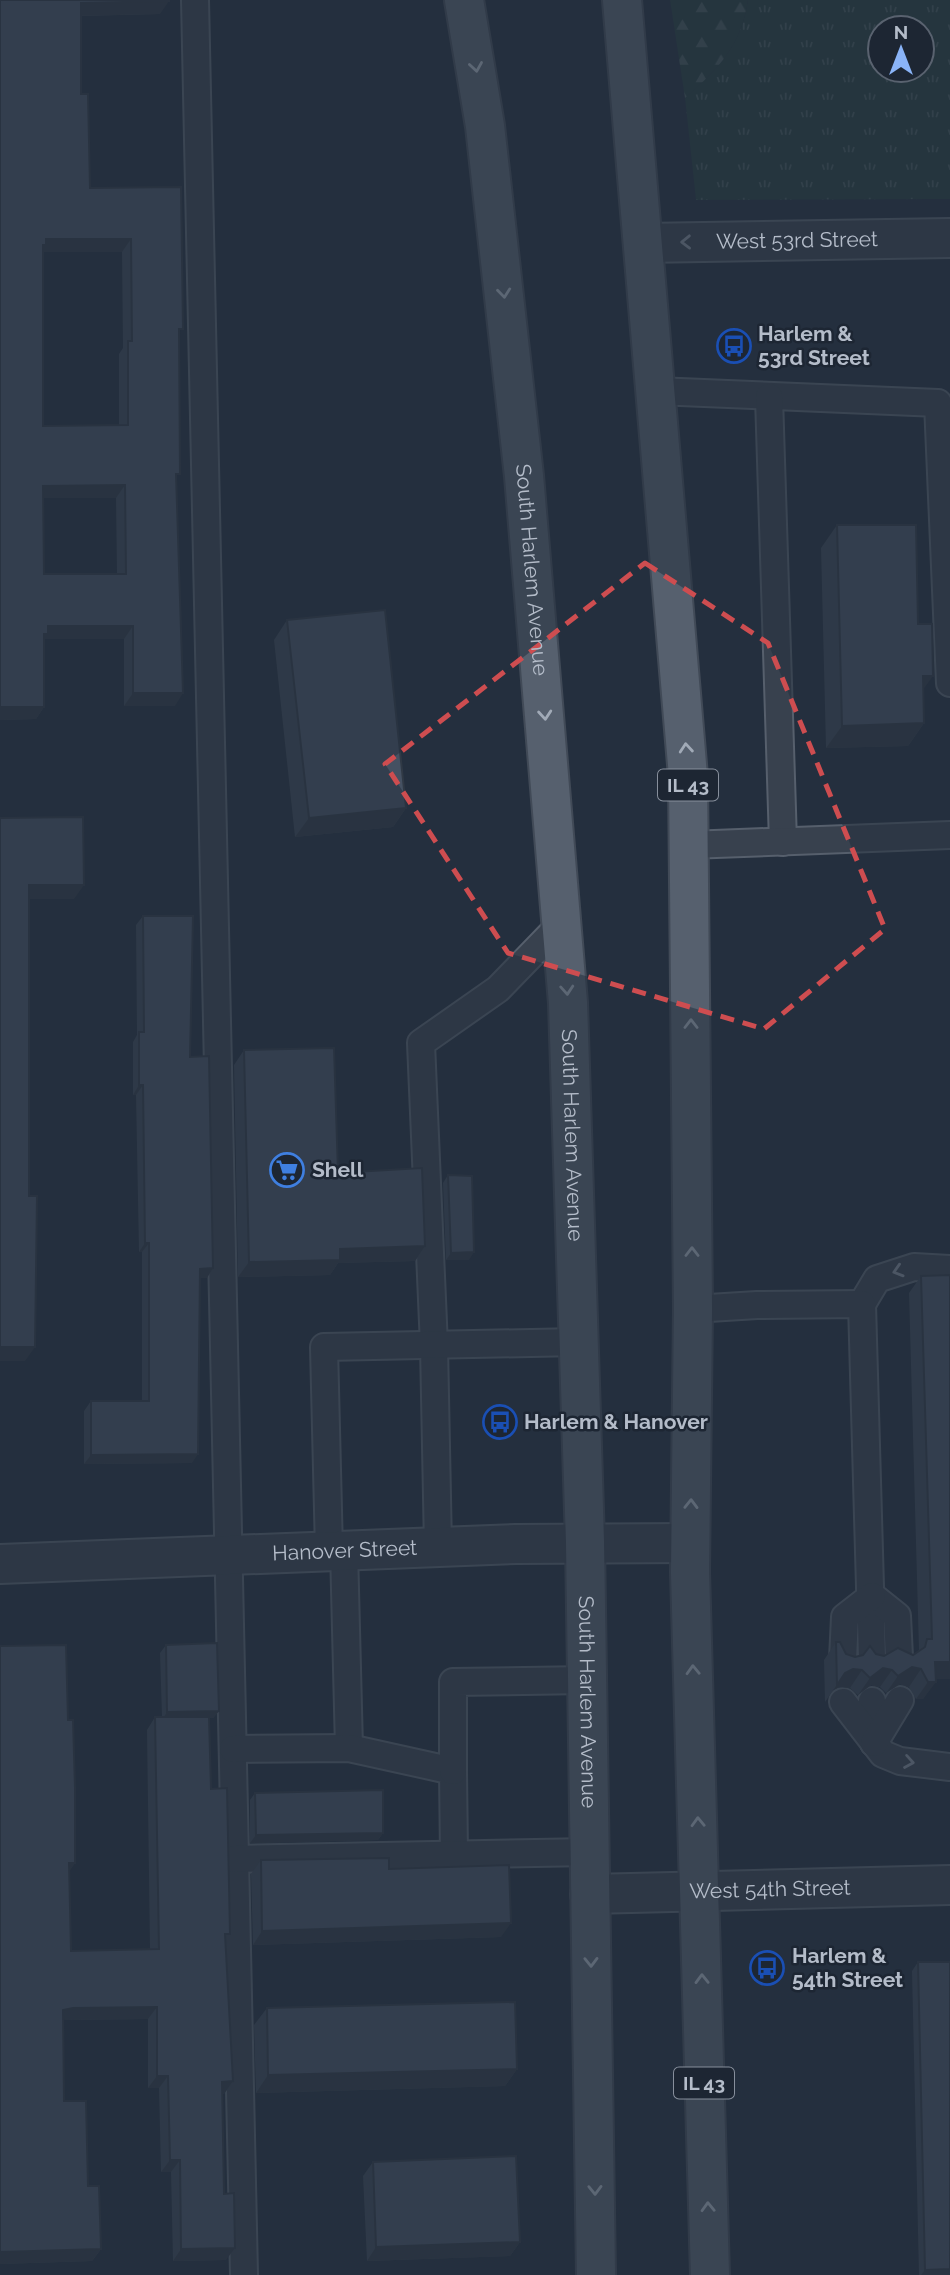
<svg xmlns="http://www.w3.org/2000/svg" width="950" height="2275" viewBox="0 0 950 2275" font-family="Raleway,sans-serif">
<style>
.grass{fill:url(#grass-tufts);fill-rule:evenodd}
.forest{fill:url(#forest-firs)}
.lines{fill:none;stroke-linecap:round;stroke-linejoin:round}
.service-casing{stroke:#565f6c;stroke-width:30}
.minor-casing{stroke:#565f6c;stroke-width:42}
.primary-casing{stroke:#414a57;stroke-width:42}
.service{stroke:#38414e;stroke-width:26}
.minor{stroke:#38414e;stroke-width:38}
.primary{stroke:#56606e;stroke-width:38}
.wall{fill:#3b4654;fill-rule:evenodd}
.shaded-wall{fill:#303945}
.building{fill:#455162;stroke:#303945;stroke-width:2;fill-rule:evenodd}
.oneway{stroke:#a1aab7}
.oneway2{stroke:#7c8592}
.marked{fill:none;stroke:#ce4d50;stroke-width:5;stroke-dasharray:14 9;stroke-linejoin:round}
.labels{text-anchor:middle;stroke-width:5;stroke-linejoin:round;paint-order:stroke}
.shield{fill:#1d2633;stroke:#878f9c;stroke-width:2}
.shield-label{font-size:19px;font-weight:bold;fill:#b4bcc9}
.street-label{font-size:21px;fill:#b4bcc9;stroke:#1d2633}
.poi-label{font-size:21px;font-weight:bold;fill:#b4bcc9;stroke:#1d2633;text-anchor:start}
</style>
<defs>
<pattern id="grass-tufts" width="24" height="20" patternUnits="userSpaceOnUse" patternTransform="scale(1.75)"><rect width="24" height="20" fill="#263c3f"/><path d="M3 7l-1-3M5 7V3M7 7l1-3M15 17l-1-3M17 17v-4M19 17l1-3" fill="none" stroke="#435659"/></pattern>
<pattern id="forest-firs" width="22" height="20" patternUnits="userSpaceOnUse" patternTransform="scale(1.75)"><rect width="22" height="20" fill="#263c3f"/><path d="M5 1l3.5 6h-7zM16 11l3.5 6h-7z" fill="#435659"/></pattern>
</defs>
<rect width="100%" height="100%" fill="#242f3e"/>
<!-- grass -->
<path class="grass" d="M748,0H950V199L696,200L685,98C719,68 741,46 748,0ZM880,28H922V70H880Z"/>
<!-- forest -->
<path class="forest" d="M670,0H748C741,46 719,68 685,98Z"/>
<g class="lines">
<!-- service casing -->
<g class="service-casing">
<g id="service">
<path d="M195,0L244,2275"/>
<path d="M656,391L938,403L950,683"/>
<path d="M769,397L783,842"/>
<path d="M689,845L950,835"/>
<path d="M862,1304L877,1279L914,1267L950,1269"/>
<path d="M693,1309L757,1305L862,1304L872,1658"/>
<path d="M438,1547L434,1346L421,1043L498,989L563,922"/>
<path d="M344,1550L349,1748"/>
<path d="M329,1551L324,1347L578,1342"/>
<path d="M872,1596L897,1616L899,1657"/>
<path d="M843,1659L845,1617L872,1596"/>
<path d="M872,1701L874,1743"/>
<path d="M843,1702L883,1754L900,1761L950,1767"/>
<path d="M874,1743L900,1700"/>
<path d="M233,1749L349,1748L453,1771L454,1855"/>
<path d="M453,1771V1682L588,1680"/>
<path d="M235,1859L590,1852"/>
</g>
</g>
<!-- minor casing -->
<g class="minor-casing">
<g id="minor">
<path id="s1" d="M643,243L950,238"/>
<path id="s2" d="M0,1564L516,1544L690,1543"/>
<path id="s3" d="M590,1894L950,1885"/>
</g>
</g>
<!-- primary casing -->
<g class="primary-casing">
<g id="primary">
<path id="s4" d="M464,0L485,126L524,476L568,1003L585,1542L596,2275"/>
<path d="M622,0L688,776L693,1309L690,1572L710,2275"/>
</g>
</g>
<!-- service -->
<use href="#service" class="service"/>
<!-- minor -->
<use href="#minor" class="minor"/>
<!-- primary -->
<use href="#primary" class="primary"/>
</g>
<!-- wall -->
<g class="wall">
<path d="M0,0L160,14L81,16V94L90,188L181,187L176,480L175,706H124V639H45L44,640V707L36,719L0,720ZM43,252H122L123,348L119,354V425L43,426ZM43,498H116L117,574H44Z"/>
<path d="M837,525L918,624L923,690L924,723L908,746L826,748L821,548Z"/>
<path d="M287,620L406,808L393,827L295,837L274,640Z"/>
<path d="M143,916L190,1057L207,1278H200L192,1463L84,1464V1411L91,1401H142V1252H139L136,1095H133V1042L137,1035L136,925Z"/>
<path d="M244,1050L338,1173L425,1246L415,1261L338,1263L330,1275L238,1277L234,1065Z"/>
<path d="M448,1175L469,1260H446L443,1183Z"/>
<path d="M950,1275V1679H936L923,1699H916L909,1687L900,1684L886,1693L880,1687L871,1685L858,1695L850,1688L840,1687L834,1689L825,1702L824,1660L836,1642L846,1654L855,1657L876,1654L884,1656L913,1655L919,1650L909,1293L921,1276Z"/>
<path d="M166,1645L219,1711L213,1718H209L211,1789L225,1941L233,2081L224,2094H222L226,2260L173,2261L171,2172H161L159,2088H148V2019L64,2020V2101L88,2186L101,2249L92,2261L0,2264V1646L68,1720L75,1863L69,1871L71,1951L150,1950L147,1730L155,1717H162L160,1653Z"/>
<path d="M255,1793L383,1833L378,1840L250,1843V1800Z"/>
<path d="M261,1860L389,1869L501,1937L253,1945L251,1874Z"/>
<path d="M918,1962L950,2275H919L912,1971Z"/>
<path d="M267,2008L517,2069L505,2086L256,2093L254,2025Z"/>
<path d="M373,2162L520,2242L510,2256L367,2261L363,2176Z"/>
</g>
<!-- shaded-wall -->
<g class="shaded-wall">
<path d="M169,1L160,14L72,16L81,3Z"/>
<path d="M46,239H131L122,252H41Z"/>
<path d="M125,485L116,498H34L43,486Z"/>
<path d="M48,626H133L124,639H45L39,647Z"/>
<path d="M923,676H933L917,698Z"/>
<path d="M133,693H183L175,706H124Z"/>
<path d="M0,707H44L36,719L0,720Z"/>
<path d="M924,723L908,746L826,748L842,726Z"/>
<path d="M406,808L393,827L295,837L309,818Z"/>
<path d="M29,885H84L74,899H19Z"/>
<path d="M139,1085H143L136,1095H133Z"/>
<path d="M145,1243H149L142,1252H139Z"/>
<path d="M425,1246L415,1261L338,1263L330,1275L238,1277L249,1262L340,1249Z"/>
<path d="M474,1252L469,1260H446L451,1253Z"/>
<path d="M213,1268L207,1278H193L200,1269Z"/>
<path d="M0,1347H35L25,1361H0Z"/>
<path d="M198,1454L192,1463L84,1464L91,1455Z"/>
<path d="M935,1662H950V1679H926Z"/>
<path d="M912,1667L921,1669L909,1687L900,1684L886,1693L898,1676Z"/>
<path d="M883,1668L892,1670L880,1687L871,1685L858,1695L870,1678Z"/>
<path d="M853,1669L862,1670L850,1688L840,1687L834,1689L845,1673Z"/>
<path d="M928,1682H936L923,1699H916Z"/>
<path d="M219,1711L213,1718L162,1720L167,1712Z"/>
<path d="M383,1833L378,1840L250,1843L256,1835Z"/>
<path d="M69,1863H75L67,1875Z"/>
<path d="M511,1923L501,1937L253,1945L262,1931Z"/>
<path d="M157,2007L148,2019L64,2020L54,2022L63,2010L73,2008Z"/>
<path d="M517,2069L505,2086L256,2093L268,2075Z"/>
<path d="M157,2076H168L159,2088H148Z"/>
<path d="M233,2081L224,2094H213L222,2082Z"/>
<path d="M170,2160H180L171,2172H161Z"/>
<path d="M520,2242L510,2256L367,2261L376,2247Z"/>
<path d="M235,2248L226,2260L173,2261L181,2249Z"/>
<path d="M101,2249L92,2261L0,2264V2252Z"/>
<path d="M950,2269V2275H921L925,2270Z"/>
</g>
<!-- building -->
<g class="building">
<path d="M0,0H169V1L81,3V94H88L90,188L181,187L183,329H179L180,474H176L183,693H133V626H48V634H44V707H0ZM46,239H131L132,341H128V425L43,426V245H46ZM125,485L126,574H44L43,486Z"/>
<path d="M837,525H916L918,624H932L933,676H923L924,723L842,726Z"/>
<path d="M385,610L406,808L309,818L287,620Z"/>
<path d="M83,817L84,885H29V1196H37L35,1347H0V818Z"/>
<path d="M143,916H193L190,1057L209,1056L213,1268L200,1269L198,1454L91,1455V1401H149V1243H145L143,1085H139V1032H144Z"/>
<path d="M334,1048L338,1173L422,1168L425,1246L340,1249V1260L249,1262L244,1050Z"/>
<path d="M448,1175L472,1176L474,1252L451,1253Z"/>
<path d="M950,1275V1662H935L936,1682H928L921,1669L912,1667L898,1676L892,1670L883,1668L870,1678L862,1670L853,1669L845,1673L837,1685L836,1642H840L846,1654L855,1657L863,1655L870,1646L876,1654L884,1656L898,1648L913,1655L925,1647L927,1639H932L921,1276Z"/>
<path d="M217,1643L219,1711L167,1712L166,1645Z"/>
<path d="M66,1645L68,1720H73L75,1788V1863H69L71,1951L159,1949L155,1717H209L211,1789L227,1788L230,1934H225L233,2081L222,2082L224,2194L234,2193L235,2248L181,2249L180,2160H170L168,2076H157V2007L73,2008L63,2010L64,2101H86L88,2186H99L101,2249L0,2252V1646Z"/>
<path d="M383,1790V1833L256,1835L255,1793Z"/>
<path d="M389,1858V1869L509,1865L511,1923L262,1931L261,1860Z"/>
<path d="M918,1962H950V2269L925,2270Z"/>
<path d="M515,2002L517,2069L268,2075L267,2008Z"/>
<path d="M516,2156L520,2242L376,2247L373,2162Z"/>
</g>
<!-- one-way arrows -->
<defs><path id="oneway-chevron" d="M-2-3.5L2.5 0L-2 3.5" fill="none" stroke-width="1.6" stroke-linecap="round" stroke-linejoin="round" transform="scale(1.75)"/></defs>
<g class="oneway">
<use href="#oneway-chevron" transform="translate(476 67) rotate(81)"/>
<use href="#oneway-chevron" transform="translate(504 293) rotate(84)"/>
<use href="#oneway-chevron" transform="translate(545 715) rotate(85)"/>
<use href="#oneway-chevron" transform="translate(686 748) rotate(-95)"/>
<use href="#oneway-chevron" transform="translate(567 990) rotate(86)"/>
<use href="#oneway-chevron" transform="translate(691 1024) rotate(-90)"/>
<use href="#oneway-chevron" transform="translate(692 1252) rotate(-90)"/>
<use href="#oneway-chevron" transform="translate(691 1504) rotate(-89)"/>
<use href="#oneway-chevron" transform="translate(693 1670) rotate(-92)"/>
<use href="#oneway-chevron" transform="translate(698 1822) rotate(-92)"/>
<use href="#oneway-chevron" transform="translate(591 1962) rotate(89)"/>
<use href="#oneway-chevron" transform="translate(702 1979) rotate(-91)"/>
<use href="#oneway-chevron" transform="translate(595 2190) rotate(89)"/>
<use href="#oneway-chevron" transform="translate(708 2207) rotate(-92)"/>
</g>
<g class="oneway2">
<use href="#oneway-chevron" transform="translate(686 242) rotate(179)"/>
<use href="#oneway-chevron" transform="translate(898 1271) rotate(163)"/>
<use href="#oneway-chevron" transform="translate(909 1762) rotate(10)"/>
</g>
<!-- marked area -->
<path d="M0 0H950V2275H0ZM645,563L768,643L885,929L764,1029L508,953L385,764Z" fill="#242f3e" fill-opacity=".55" fill-rule="evenodd"/>
<path class="marked" d="M645,563L768,643L885,929L764,1029L508,953L385,764Z"/>
<!-- icons -->
<defs>
<g id="bus-ring" transform="scale(1.75)"><circle r="9.5" fill="#1d2633" stroke="#1a4fb4" stroke-width="1.5"/><path d="M-5-6H5V4H4V6H2V4H-2V6H-4V4H-5ZM-3.5-4V0h7V-4ZM-3.5 1.2v1.5H-2V1.2ZM2 1.2v1.5H3.5V1.2Z" fill="#1a4fb4"/></g>
<g id="supermarket-ring" transform="scale(1.75)"><circle r="9.5" fill="#1d2633" stroke="#3f7fe0" stroke-width="1.5"/><path d="M-6-5.5h2.5l.6 2H6L4.5 2H-2.5L-4.4-4H-6ZM-1.5 3.2a1.3 1.3 0 1 0 .1 0ZM3 3.2a1.3 1.3 0 1 0 .1 0Z" fill="#3f7fe0"/></g>
</defs>
<g fill-rule="evenodd">
<use href="#bus-ring" x="734" y="346"/>
<use href="#supermarket-ring" x="287" y="1170"/>
<use href="#bus-ring" x="500" y="1422"/>
<use href="#bus-ring" x="767" y="1968"/>
</g>
<g class="labels">
<!-- shield labels -->
<g class="shield">
<rect x="658" y="769.5" width="60" height="31" rx="5"/>
<rect x="674" y="2067.5" width="60" height="31" rx="5"/>
</g>
<g class="shield-label">
<text x="688" y="792">IL 43</text>
<text x="704" y="2090">IL 43</text>
</g>
<!-- street labels -->
<g class="street-label">
<text dy="7" stroke="none"><textPath href="#s1" startOffset="154">West 53rd Street</textPath></text>
<text dy="7" stroke="none"><textPath href="#s4" startOffset="574">South Harlem Avenue</textPath></text>
<text dy="7" stroke="none"><textPath href="#s4" startOffset="1141">South Harlem Avenue</textPath></text>
<text dy="7" stroke="none"><textPath href="#s2" startOffset="345">Hanover Street</textPath></text>
<text dy="7" stroke="none"><textPath href="#s4" startOffset="1708">South Harlem Avenue</textPath></text>
<text dy="7" stroke="none"><textPath href="#s3" startOffset="180">West 54th Street</textPath></text>
</g>
<!-- poi labels -->
<g class="poi-label">
<text x="758" y="341">Harlem &amp;<tspan x="758" dy="24">53rd Street</tspan></text>
<text x="312" y="1177">Shell</text>
<text x="524" y="1429">Harlem &amp; Hanover</text>
<text x="792" y="1963">Harlem &amp;<tspan x="792" dy="24">54th Street</tspan></text>
</g>
</g>
<!-- north arrow -->
<g transform="translate(901 49)"><circle r="33" fill="#1d2633" stroke="#59626f" stroke-width="2"/>
<path d="M0-5L12 26L0 18L-12 26Z" fill="#8ab4f8"/>
<text y="-10" font-size="19" font-weight="bold" text-anchor="middle" fill="#b4bcc9">N</text>
</g>
</svg>
